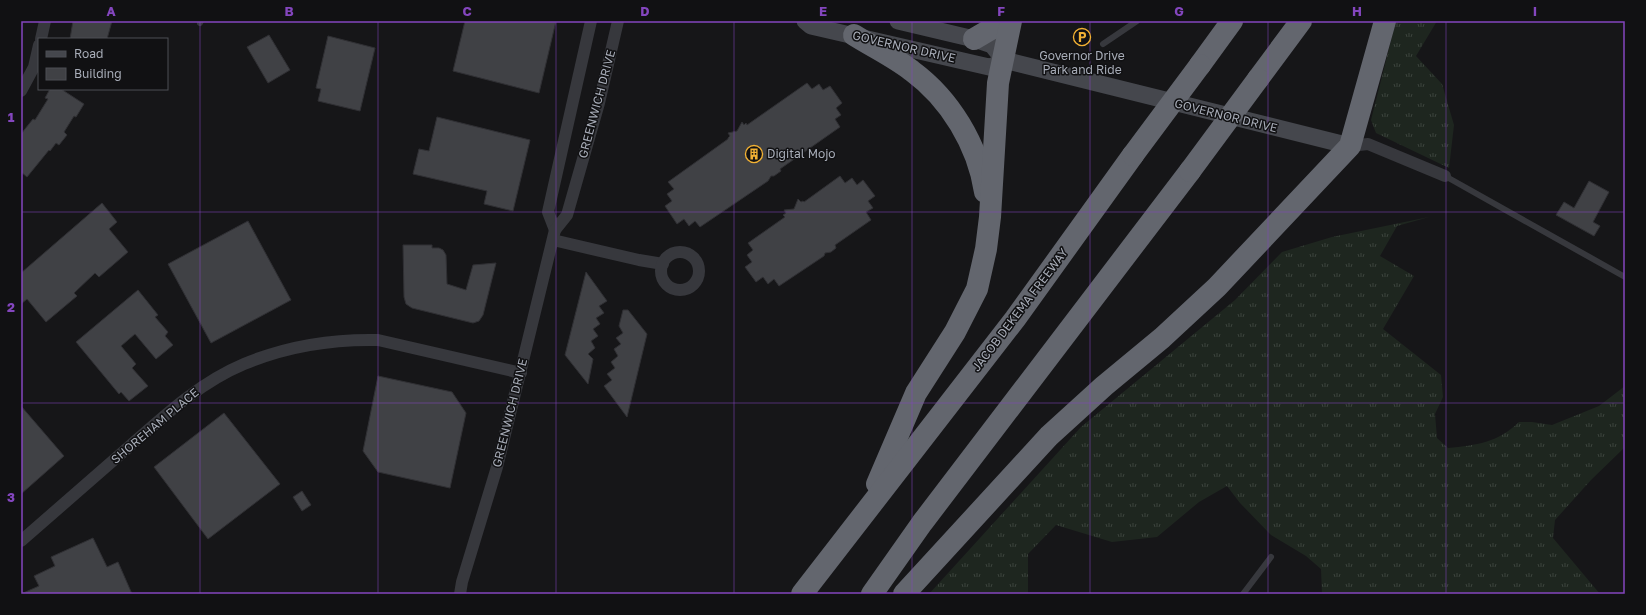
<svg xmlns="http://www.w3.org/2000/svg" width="1646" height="615" viewBox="0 0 1646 615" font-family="'Golos Text',sans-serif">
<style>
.grass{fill:url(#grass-tufts)}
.building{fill:#404145;stroke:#303034}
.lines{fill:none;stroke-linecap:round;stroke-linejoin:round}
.lane{stroke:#37383d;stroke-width:6}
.street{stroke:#37383d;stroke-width:12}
.secondary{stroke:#45474d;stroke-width:17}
.highway{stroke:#63666e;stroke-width:22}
.highway-bridge{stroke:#63666e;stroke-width:22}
.grid{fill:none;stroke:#8446be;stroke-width:1;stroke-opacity:0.55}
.labels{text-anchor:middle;stroke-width:3;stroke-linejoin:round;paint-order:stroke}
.street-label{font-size:12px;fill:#a8adb8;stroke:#111113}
.poi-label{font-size:12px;fill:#a8adb8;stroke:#111113}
.neatline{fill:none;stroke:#8446be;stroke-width:1.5}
.grid-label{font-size:13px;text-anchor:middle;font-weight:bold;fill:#8446be}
</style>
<defs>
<pattern id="grass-tufts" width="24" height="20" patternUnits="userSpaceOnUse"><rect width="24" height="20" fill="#1e261f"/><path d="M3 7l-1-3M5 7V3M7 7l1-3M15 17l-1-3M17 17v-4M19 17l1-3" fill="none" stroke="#3c433d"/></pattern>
</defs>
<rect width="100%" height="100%" fill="#161618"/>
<!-- grass -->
<g class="grass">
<path d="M1396,21H1437L1416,56L1442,84L1454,125L1449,168L1376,133L1371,120Z"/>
<path d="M1429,217L1397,226L1380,256L1414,276L1383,329L1441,375L1443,397L1435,414L1437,438L1448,448C1477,445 1497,443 1519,422H1532L1552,425L1599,406L1625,386V447L1591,480L1555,520L1553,538L1600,594H1322L1321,569L1306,556L1271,535L1240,503L1227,486L1199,502L1157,537L1112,542L1056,525L1028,554V594H929L1081,427L1235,300L1282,252L1332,237Z"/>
</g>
<!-- building -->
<g class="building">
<path d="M73,21H112L107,39H70Z"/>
<path d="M465,21H556L539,93L453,71Z"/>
<path d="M269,35L290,70L268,83L247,47Z"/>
<path d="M328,36L375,48L360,111L318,101L321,89L316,88Z"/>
<path d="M807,83L812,89L819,84L823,90L830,86L842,103L836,108L841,115L835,119L840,127L780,169L781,171L774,176H771L768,181L700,227L695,221L689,226L684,219L677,224L665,206L672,201L667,194L674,189L668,182L728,139V138L730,136L728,133L737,131L742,122L744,125L746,123L747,125Z"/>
<path d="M50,89H61L84,104L76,117L74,116L64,132L67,135L59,145L56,143L50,151L49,150L27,177L21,172V134L33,119L35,120L48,99L45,98Z"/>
<path d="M437,117L530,140L513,211L484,204L487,191L413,174L419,149L429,151Z"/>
<path d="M840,176L845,183L852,178L857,185L863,180L875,196L868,201L873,208L866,212L871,220L835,245L836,248L831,252L825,253L824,256L779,286L774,279L768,284L763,277L756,282L745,267L752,262L747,255L753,250L748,243L785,217L783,215L786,213L784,210L794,209L798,199L801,202L803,201L804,202Z"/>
<path d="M1589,181L1609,192L1593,222L1600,226L1594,236L1556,215L1564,202L1574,208Z"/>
<path d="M102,203L117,222L109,229L128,252L99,277L95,273L74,293L77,296L46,322L27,299L21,304V273Z"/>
<path d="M248,221L291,300L211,343L168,264Z"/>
<path d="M403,245H432V248H439L443,250L446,255L447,284L466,290L473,265L496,263L483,315L479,321L473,323L412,308L406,304L404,297Z"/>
<path d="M586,272L607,301L599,306L604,313L596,318L600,324L593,329L598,336L591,341L595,348L588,354L593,359L588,384L565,355Z"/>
<path d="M138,290L158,315L155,317L168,332L165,336L173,345L156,359L135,334L121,346L136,364L132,368L148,386L129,401L121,392L119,394L76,342Z"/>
<path d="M623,310H628L647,334L627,417L604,386L612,380L607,374L615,368L611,362L618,356L614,349L621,344L616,338L623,333L619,326Z"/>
<path d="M378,376L452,392L466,413L450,488L378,472L363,451Z"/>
<path d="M21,406L64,456L21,494Z"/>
<path d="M224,413L280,484L208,539L154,467Z"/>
<path d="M302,491L311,505L302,511L293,497Z"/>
<path d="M93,538L107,567L118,562L132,594H21L39,586L34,576L55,566L51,557Z"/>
</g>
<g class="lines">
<!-- lane -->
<g class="lane">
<path d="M200,23L201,21"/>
<path d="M1103,44L1137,21"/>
<path d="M1445,176L1625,277"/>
<path d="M1243,594L1271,557"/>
</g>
<!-- street -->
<g class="street">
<path d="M41,39L45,21"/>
<path d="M21,91L34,67L39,45"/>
<path d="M1350,146L1368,144L1445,176"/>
<path d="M555,230L548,212L591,21"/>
<path d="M553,240L639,260L663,264"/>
<circle cx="680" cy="271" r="19"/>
<path d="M21,541C58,509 94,477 131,445C166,414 201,382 244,364C287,346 332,339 378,340L521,373"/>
<path d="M460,594L462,582L497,467L555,230L567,215L599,103L618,21"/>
</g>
<!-- secondary -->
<g class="secondary">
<path d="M805,21L811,26L989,67L993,66L1004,60"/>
<path d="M898,21L974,39L992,45L1004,60L1350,146"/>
</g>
<!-- highway -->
<g class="highway">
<path d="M854,35C873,47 894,57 912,71C950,99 978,145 985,192"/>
<path d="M974,39L991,29L998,21"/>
<path d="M1200,65L1232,21"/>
<path d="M1258,79L1301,21"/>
<path d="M877,484L916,393L955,332L977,289L986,249L990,217L998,83L1011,21"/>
<path d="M802,594L1015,319L1133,155"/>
<path d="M872,594L922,523L1190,171"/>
<path d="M904,594L1049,436L1104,386L1162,338L1217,287L1350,146L1385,21"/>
</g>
<!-- highway-bridge -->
<g class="highway-bridge">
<path d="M1133,155L1200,65"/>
<path d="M1190,171L1258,79"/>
</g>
</g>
<!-- grid -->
<path class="grid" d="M200,21V594M378,21V594M556,21V594M734,21V594M912,21V594M1090,21V594M1268,21V594M1446,21V594M21,212H1625M21,403H1625"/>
<!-- icons -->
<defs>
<g id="parking-ring" transform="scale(0.9)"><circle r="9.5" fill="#111113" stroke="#f2b134" stroke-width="1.5"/><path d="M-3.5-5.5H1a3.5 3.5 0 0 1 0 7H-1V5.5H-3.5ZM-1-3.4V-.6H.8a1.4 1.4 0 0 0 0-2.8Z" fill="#f2b134"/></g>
<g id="building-ring" transform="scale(0.9)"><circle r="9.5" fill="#111113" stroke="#f2b134" stroke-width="1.5"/><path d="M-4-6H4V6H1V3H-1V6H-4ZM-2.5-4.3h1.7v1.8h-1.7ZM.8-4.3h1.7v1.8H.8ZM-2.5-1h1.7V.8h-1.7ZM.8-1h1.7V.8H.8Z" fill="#f2b134"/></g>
</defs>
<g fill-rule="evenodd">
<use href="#parking-ring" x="1082" y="37"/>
<use href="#building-ring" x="754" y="154"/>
</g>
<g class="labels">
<!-- street labels -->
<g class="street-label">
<text transform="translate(904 47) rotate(13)" y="4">GOVERNOR DRIVE</text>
<text transform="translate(597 104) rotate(-75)" y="4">GREENWICH DRIVE</text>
<text transform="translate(1226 116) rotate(14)" y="4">GOVERNOR DRIVE</text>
<text transform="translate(1020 310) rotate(-53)" y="4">JACOB DEKEMA FREEWAY</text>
<text transform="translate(510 413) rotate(-76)" y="4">GREENWICH DRIVE</text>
<text transform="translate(155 426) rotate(-40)" y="4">SHOREHAM PLACE</text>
</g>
<!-- poi labels -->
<g class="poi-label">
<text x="1082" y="60">Governor Drive<tspan x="1082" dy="14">Park and Ride</tspan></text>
<text x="767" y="158" text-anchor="start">Digital Mojo</text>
</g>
</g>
<!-- border -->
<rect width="1646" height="615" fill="none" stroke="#111113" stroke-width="44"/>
<!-- legend -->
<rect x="38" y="38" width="130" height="52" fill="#111113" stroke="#4d4f55"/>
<rect x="46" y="51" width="20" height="6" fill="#45474d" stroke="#4d4f55"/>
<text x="74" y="58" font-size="12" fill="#a8adb8">Road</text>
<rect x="46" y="68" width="20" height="12" fill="#404145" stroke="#4d4f55"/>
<text x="74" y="78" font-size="12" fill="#a8adb8">Building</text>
<rect x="22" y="22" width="1602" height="571" class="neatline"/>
<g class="grid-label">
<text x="111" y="16">A</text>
<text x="289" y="16">B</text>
<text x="467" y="16">C</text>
<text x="645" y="16">D</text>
<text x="823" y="16">E</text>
<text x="1001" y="16">F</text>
<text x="1179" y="16">G</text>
<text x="1357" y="16">H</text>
<text x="1535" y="16">I</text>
<text x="11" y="122">1</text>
<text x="11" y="312">2</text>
<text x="11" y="502">3</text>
</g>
</svg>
